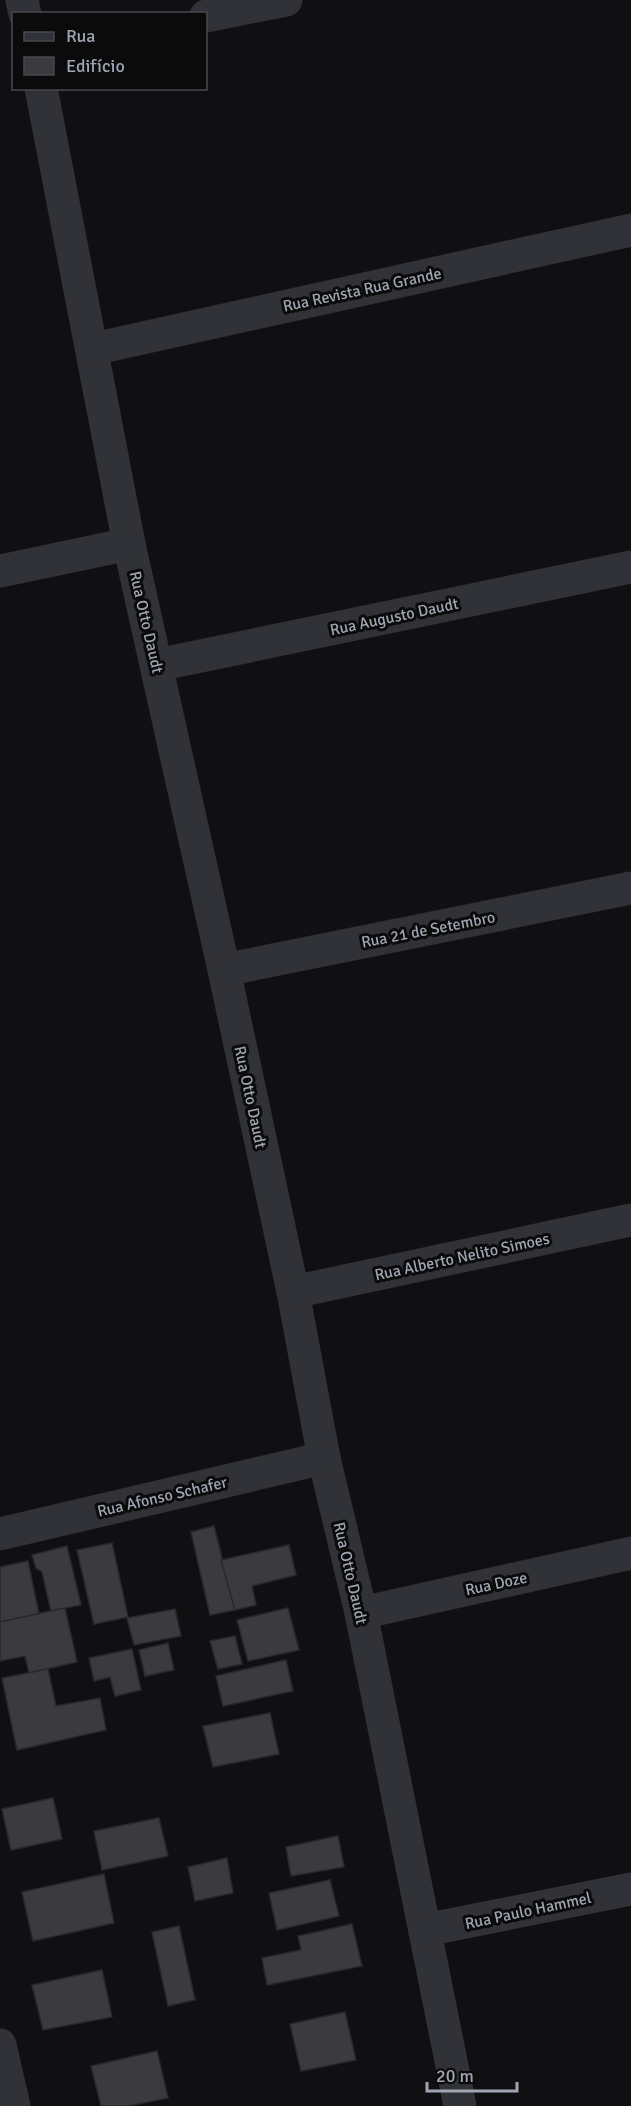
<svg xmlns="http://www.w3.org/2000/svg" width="631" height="2106" viewBox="0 0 631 2106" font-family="Signika,sans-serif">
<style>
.building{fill:#3a3a3f;stroke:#2a2a2e;stroke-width:1.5}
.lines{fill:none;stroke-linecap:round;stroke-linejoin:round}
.minor{stroke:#313237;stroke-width:33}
.labels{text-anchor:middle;stroke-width:6;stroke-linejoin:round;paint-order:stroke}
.street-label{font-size:16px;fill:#a0a5b3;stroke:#0b0b0c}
</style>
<rect width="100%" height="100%" fill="#101012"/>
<!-- building -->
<g class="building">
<path d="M214,1526L235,1610L210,1615L191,1532Z"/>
<path d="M112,1543L128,1617L94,1624L77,1550Z"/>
<path d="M289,1545L296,1575L252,1586L256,1605L235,1610L221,1560Z"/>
<path d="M67,1546L81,1605L51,1611L42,1572L36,1568L32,1555Z"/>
<path d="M28,1561L39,1614L0,1622V1567Z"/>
<path d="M65,1608L77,1662L29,1673L25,1656L0,1661V1622Z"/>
<path d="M288,1608L299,1650L248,1661L237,1620Z"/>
<path d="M175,1609L181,1636L134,1645L127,1618Z"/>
<path d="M235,1636L242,1664L218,1669L210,1641Z"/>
<path d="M168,1643L174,1670L145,1676L139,1650Z"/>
<path d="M132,1649L141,1690L115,1696L110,1677L94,1681L89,1658Z"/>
<path d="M286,1660L293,1691L223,1706L216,1676Z"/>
<path d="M48,1669L56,1706L100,1698L106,1730L17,1750L2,1678Z"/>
<path d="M270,1713L279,1754L213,1767L203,1726Z"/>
<path d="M53,1798L62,1839L11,1850L2,1809Z"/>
<path d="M159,1818L168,1856L102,1870L94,1831Z"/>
<path d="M338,1836L344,1867L291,1876L286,1847Z"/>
<path d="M227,1858L233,1893L195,1901L188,1867Z"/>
<path d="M104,1874L114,1923L33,1941L22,1892Z"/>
<path d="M330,1880L339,1916L277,1930L269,1893Z"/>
<path d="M352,1924L362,1966L267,1985L262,1958L301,1950L298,1936Z"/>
<path d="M179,1926L195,2000L168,2006L152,1932Z"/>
<path d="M102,1970L112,2017L43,2030L32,1985Z"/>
<path d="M345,2012L356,2060L301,2071L290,2024Z"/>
<path d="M157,2051L168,2098L128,2106H101L91,2066Z"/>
</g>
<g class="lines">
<!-- minor -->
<g class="minor">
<path d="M22,0L25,14"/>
<path d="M206,16L286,0"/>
<path d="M41,88L129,544L224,970L293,1292L324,1458L361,1613L460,2106"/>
<path d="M93,349L631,230"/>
<path d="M0,571L129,544"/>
<path d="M157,665L631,567"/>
<path d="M224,970L631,888"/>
<path d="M293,1292L631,1220"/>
<path d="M0,1534L324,1458"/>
<path d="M361,1613L631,1553"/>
<path d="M425,1930L631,1889"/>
<path d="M0,2045L14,2106"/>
</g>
</g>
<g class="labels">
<!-- street labels -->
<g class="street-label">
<text transform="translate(362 289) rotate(-12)" y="6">Rua Revista Rua Grande</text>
<text transform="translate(394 616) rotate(-12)" y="6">Rua Augusto Daudt</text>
<text transform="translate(147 622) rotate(77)" y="6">Rua Otto Daudt</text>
<text transform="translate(428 929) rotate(-11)" y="6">Rua 21 de Setembro</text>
<text transform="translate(251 1097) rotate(78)" y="6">Rua Otto Daudt</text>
<text transform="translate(462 1256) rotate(-12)" y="6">Rua Alberto Nelito Simoes</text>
<text transform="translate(162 1496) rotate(-13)" y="6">Rua Afonso Schafer</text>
<text transform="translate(351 1573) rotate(77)" y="6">Rua Otto Daudt</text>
<text transform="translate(496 1583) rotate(-12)" y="6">Rua Doze</text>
<text transform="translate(528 1910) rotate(-12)" y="6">Rua Paulo Hammel</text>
</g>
</g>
<!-- legend -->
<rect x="12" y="12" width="195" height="78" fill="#0b0b0c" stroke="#47494f" stroke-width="1.5"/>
<rect x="24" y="32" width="30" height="9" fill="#313237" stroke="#47494f" stroke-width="1.5"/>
<text x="66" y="42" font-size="18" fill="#a0a5b3">Rua</text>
<rect x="24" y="57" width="30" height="18" fill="#3a3a3f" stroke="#47494f" stroke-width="1.5"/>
<text x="66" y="72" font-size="18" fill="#a0a5b3">Edifício</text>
<!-- scale -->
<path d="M427 2082v9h90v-9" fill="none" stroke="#a0a5b3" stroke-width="3"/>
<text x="436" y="2082" font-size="18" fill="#a0a5b3" stroke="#0b0b0c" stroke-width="4.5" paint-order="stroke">20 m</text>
</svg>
